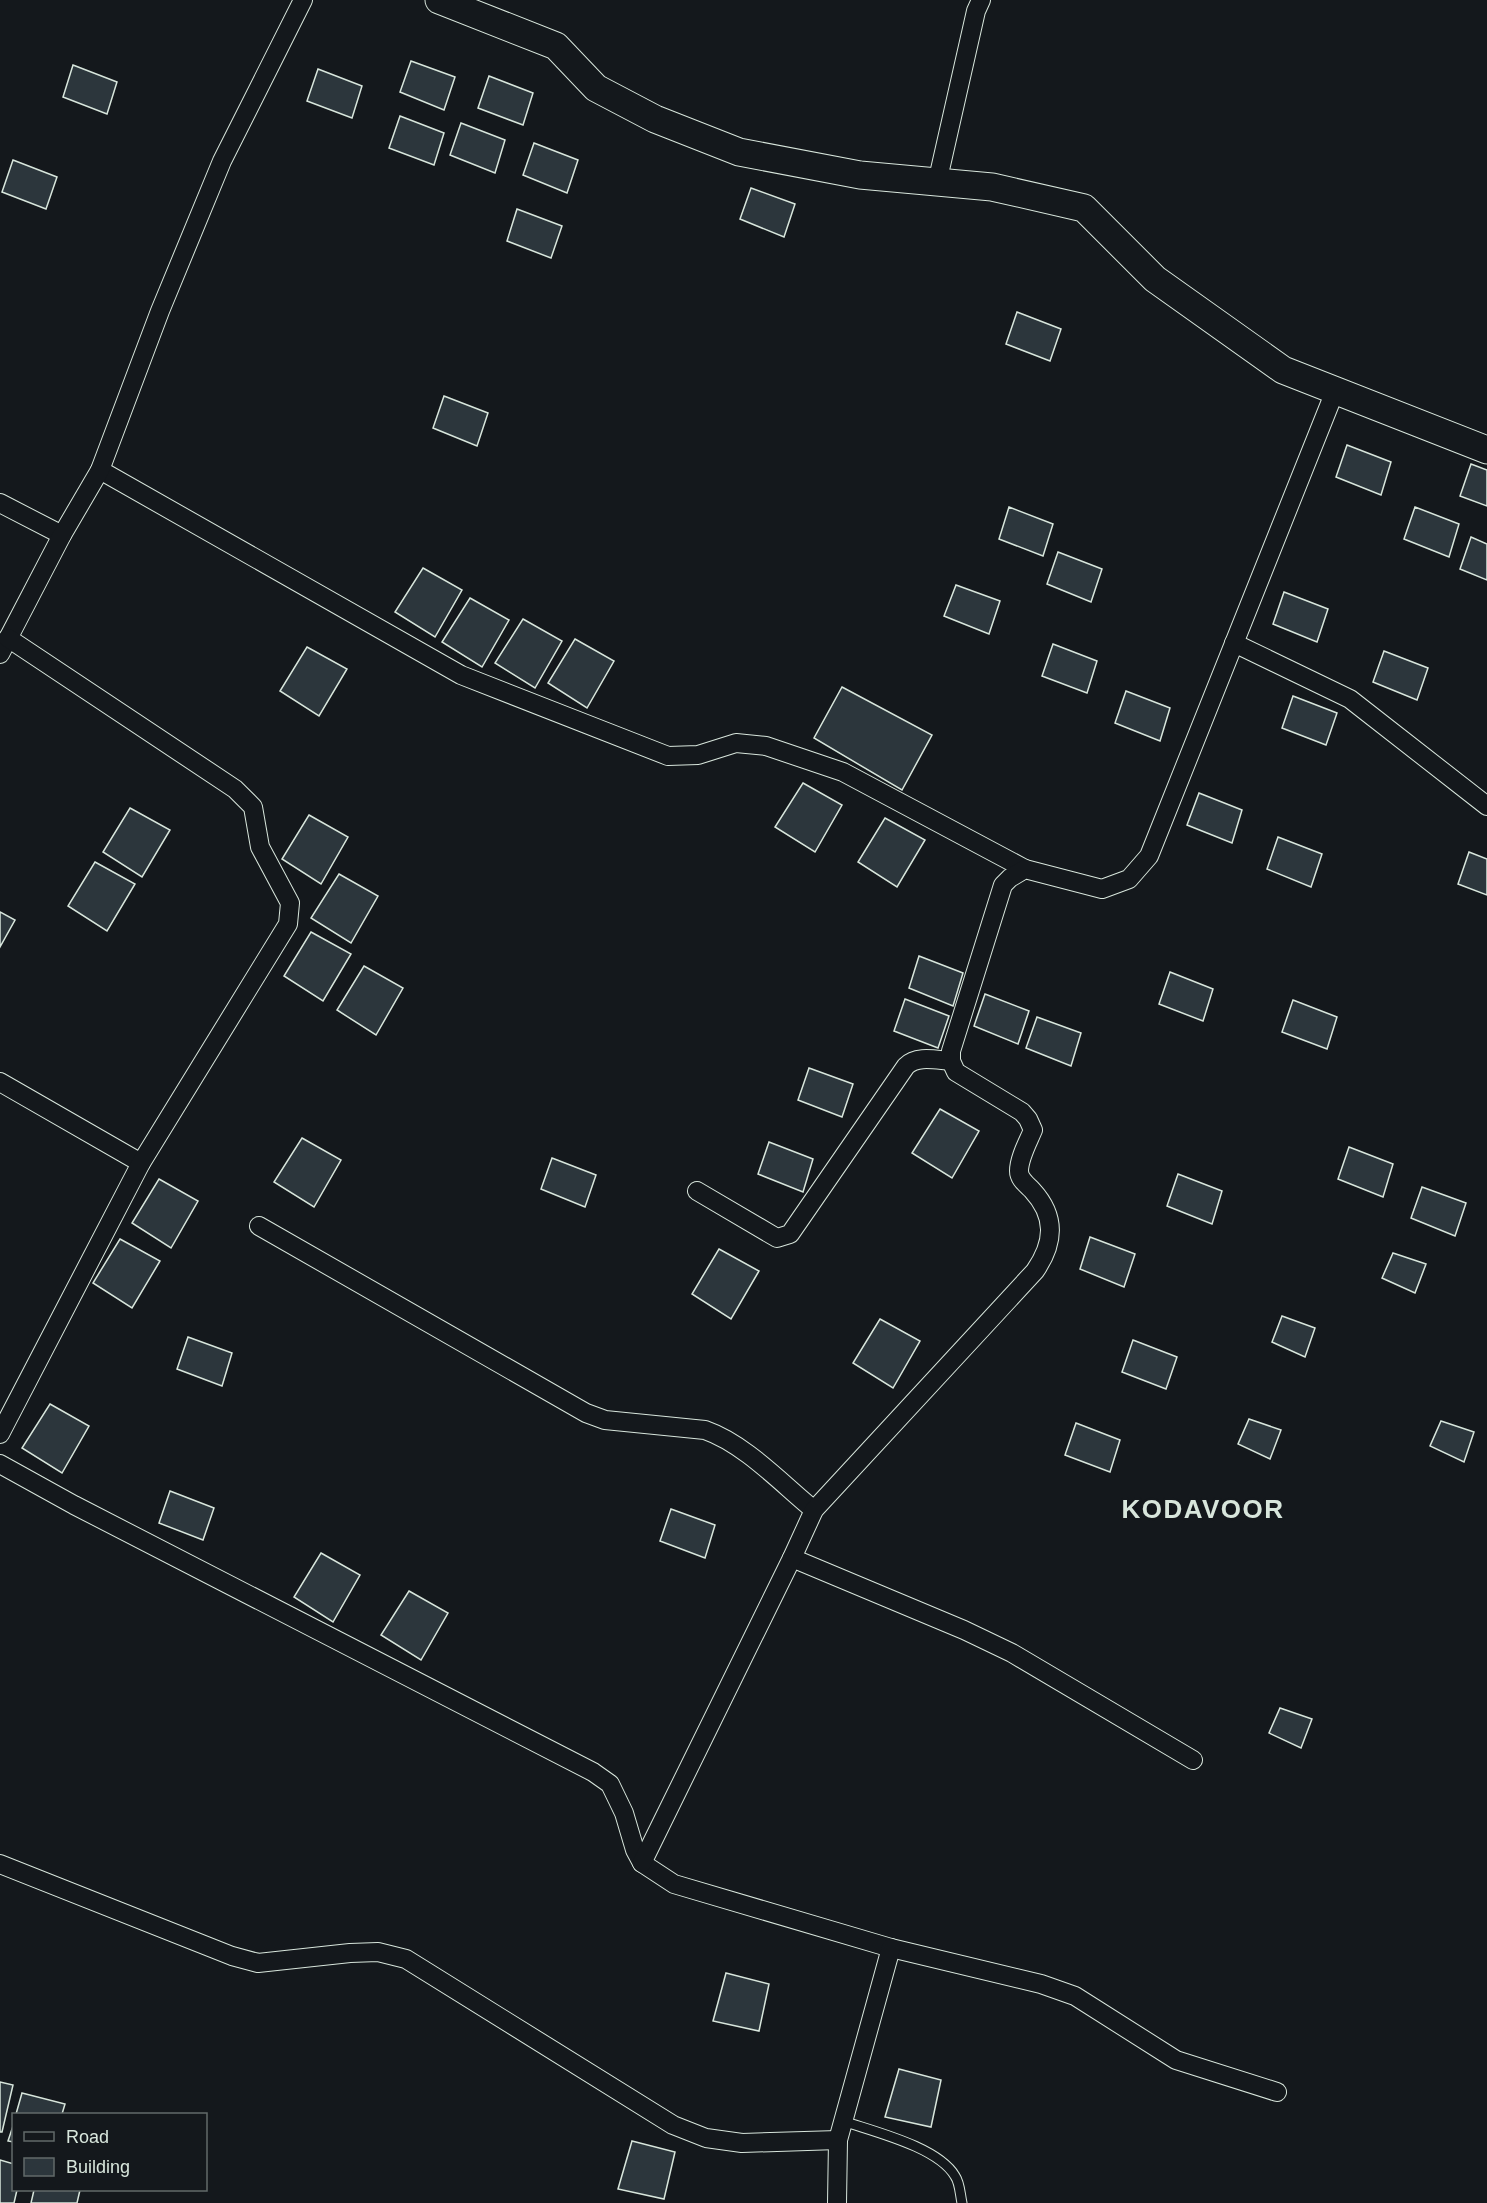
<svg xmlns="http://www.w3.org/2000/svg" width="1487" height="2203" viewBox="0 0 1487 2203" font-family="Helvetica,sans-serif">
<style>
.building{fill:#2c363c;stroke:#d8e6dc;stroke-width:1.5}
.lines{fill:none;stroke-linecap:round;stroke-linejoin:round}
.lane-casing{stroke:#d8e6dc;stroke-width:11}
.street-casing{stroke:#d8e6dc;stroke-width:20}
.secondary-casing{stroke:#d8e6dc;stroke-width:29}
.lane{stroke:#14181c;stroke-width:9}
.street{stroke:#14181c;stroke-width:18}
.secondary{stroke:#14181c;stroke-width:27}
.labels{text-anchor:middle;stroke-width:4.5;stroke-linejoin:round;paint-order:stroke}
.district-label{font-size:26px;font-weight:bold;letter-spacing:1.5px;fill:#d8e6dc;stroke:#14181c}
</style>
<rect width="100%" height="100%" fill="#14181c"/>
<!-- building -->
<g class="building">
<path d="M411,61L455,77L444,110L400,92Z"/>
<path d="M73,65L117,82L107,114L63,97Z"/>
<path d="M318,69L362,86L352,118L307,101Z"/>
<path d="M489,76L533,93L523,125L478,108Z"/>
<path d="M400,116L444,133L434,165L389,148Z"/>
<path d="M461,123L505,140L495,173L450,155Z"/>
<path d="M534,143L578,160L567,193L523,175Z"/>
<path d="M13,160L57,177L46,209L2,192Z"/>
<path d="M751,188L795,204L784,237L740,219Z"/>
<path d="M517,209L562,226L551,258L507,241Z"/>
<path d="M1017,312L1061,329L1050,361L1006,344Z"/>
<path d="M444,396L488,413L477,446L433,428Z"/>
<path d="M1347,445L1391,462L1381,495L1336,477Z"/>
<path d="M1471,464L1487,470V506L1460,496Z"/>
<path d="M1009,507L1053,524L1043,556L999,539Z"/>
<path d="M1415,507L1459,524L1449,557L1404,539Z"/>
<path d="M1471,537L1487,544V580L1460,569Z"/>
<path d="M1058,552L1102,569L1091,602L1047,584Z"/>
<path d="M423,568L462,590L435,637L395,612Z"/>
<path d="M956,585L1000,601L989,634L944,616Z"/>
<path d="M1284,592L1328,609L1317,642L1273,624Z"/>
<path d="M470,598L509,620L482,667L442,642Z"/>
<path d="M523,619L562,641L535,688L495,663Z"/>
<path d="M575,639L614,661L587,708L548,683Z"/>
<path d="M1053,644L1097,661L1087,693L1042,676Z"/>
<path d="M307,647L347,669L319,716L280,691Z"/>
<path d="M1384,651L1428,668L1417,700L1373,682Z"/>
<path d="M842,687L932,735L902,790L814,738Z"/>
<path d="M1126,691L1170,708L1160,741L1115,723Z"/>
<path d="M1293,696L1337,713L1326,745L1282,728Z"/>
<path d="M803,783L842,805L815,852L775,827Z"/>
<path d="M1199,793L1242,810L1232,843L1187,825Z"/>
<path d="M130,808L170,830L142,877L103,852Z"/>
<path d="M309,815L348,837L321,884L282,859Z"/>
<path d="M885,818L925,840L897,887L858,862Z"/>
<path d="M1278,837L1322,854L1311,887L1267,869Z"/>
<path d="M1469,852L1487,859V895L1458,884Z"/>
<path d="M95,862L135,884L107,931L68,906Z"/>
<path d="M339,874L378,896L351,943L311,918Z"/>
<path d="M0,912L15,920L0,947Z"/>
<path d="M311,932L351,954L323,1001L284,976Z"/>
<path d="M919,956L963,973L953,1006L909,988Z"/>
<path d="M364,966L403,988L376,1035L337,1010Z"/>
<path d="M1170,972L1213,989L1203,1021L1159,1004Z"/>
<path d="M985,994L1029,1011L1018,1044L974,1026Z"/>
<path d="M905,999L949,1016L938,1048L894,1031Z"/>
<path d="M1293,1000L1337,1017L1327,1049L1282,1032Z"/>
<path d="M1037,1017L1081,1033L1071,1066L1026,1048Z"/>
<path d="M809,1068L853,1084L842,1117L798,1100Z"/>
<path d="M940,1109L979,1131L952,1178L912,1153Z"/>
<path d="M302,1138L341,1160L314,1207L274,1182Z"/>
<path d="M769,1142L813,1159L803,1192L758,1174Z"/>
<path d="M1349,1147L1393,1164L1383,1197L1338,1179Z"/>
<path d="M552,1158L596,1175L585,1207L541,1189Z"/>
<path d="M1178,1174L1222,1191L1212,1224L1167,1206Z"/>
<path d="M159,1179L198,1201L171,1248L132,1223Z"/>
<path d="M1422,1187L1466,1203L1455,1236L1411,1218Z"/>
<path d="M1090,1237L1135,1254L1124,1287L1080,1269Z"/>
<path d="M120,1239L160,1261L132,1308L93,1283Z"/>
<path d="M719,1249L759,1271L731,1319L692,1294Z"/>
<path d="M1393,1253L1426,1264L1415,1293L1382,1278Z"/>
<path d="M1282,1316L1315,1328L1305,1357L1272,1342Z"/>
<path d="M880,1319L920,1341L893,1388L853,1363Z"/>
<path d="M188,1337L232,1353L222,1386L177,1369Z"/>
<path d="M1133,1340L1177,1357L1166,1389L1122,1372Z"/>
<path d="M50,1404L89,1426L62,1473L22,1448Z"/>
<path d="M1249,1419L1281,1430L1270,1459L1238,1444Z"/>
<path d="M1441,1421L1474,1432L1464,1462L1430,1446Z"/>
<path d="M1076,1423L1120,1440L1110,1472L1065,1455Z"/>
<path d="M170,1491L214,1508L203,1540L159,1523Z"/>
<path d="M671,1509L715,1525L705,1558L660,1541Z"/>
<path d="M321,1553L360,1575L333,1622L294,1597Z"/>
<path d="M409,1591L448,1613L421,1660L381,1635Z"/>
<path d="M1280,1708L1312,1719L1301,1748L1269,1733Z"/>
<path d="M726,1973L769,1984L759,2031L713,2021Z"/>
<path d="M899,2069L941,2080L931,2127L885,2117Z"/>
<path d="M0,2082L13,2085L2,2132H0Z"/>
<path d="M22,2093L65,2104L62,2114H16Z"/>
<path d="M14,2123V2142L8,2141Z"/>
<path d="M632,2141L675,2152L664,2199L618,2189Z"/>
<path d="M0,2160L14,2164V2190H17L14,2203H0Z"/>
<path d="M34,2190H80L77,2203H31Z"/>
</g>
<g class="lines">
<!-- lane casing -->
<g class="lane-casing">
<path id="lane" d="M843,2121C875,2132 938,2147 955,2176C960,2183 960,2194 962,2203"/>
</g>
<!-- street casing -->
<g class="street-casing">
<g id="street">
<path d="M937,183L976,11L981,0"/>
<path d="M100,470L461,675L668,756L698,755L736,743L766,746L843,772L1025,869"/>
<path d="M0,503L62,535"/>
<path d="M1234,643L1350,699L1487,806"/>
<path d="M0,654L62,535L100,470L160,311L222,161L303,0"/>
<path d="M0,1082L141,1163"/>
<path d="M697,1191L777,1238L790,1234L906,1066C917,1055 936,1060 951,1061"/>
<path d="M259,1226L586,1413L605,1420L705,1430C745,1444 781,1483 814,1510"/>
<path d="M0,1434L141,1163L288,924L290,903L260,847L253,807L235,789L8,638"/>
<path d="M0,1464L74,1505L593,1772L610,1784L624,1813L635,1850L642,1863L674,1884L891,1948L1041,1984L1075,1996L1176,2060L1277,2092"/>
<path d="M792,1558L964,1630L1012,1653L1193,1760"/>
<path d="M642,1863L792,1558L814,1510L1035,1271C1055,1242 1056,1216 1032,1190C1026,1184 1019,1179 1019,1171C1019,1158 1028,1142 1033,1130L1028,1119L1022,1112L956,1072L951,1061V1051L1003,885L1010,878L1025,869L1102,889L1129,879L1149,856L1335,391"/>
<path d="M0,1864L232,1956L258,1963L350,1953L378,1952L406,1959L673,2125L706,2138L742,2143L838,2140"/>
<path d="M837,2203L838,2140L891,1948"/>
</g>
</g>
<!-- secondary casing -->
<g class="secondary-casing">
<path id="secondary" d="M439,0L556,46L596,88L655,119L739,152L860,175L992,187L1084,208L1155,279L1283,370L1487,450"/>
</g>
<!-- lane -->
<use href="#lane" class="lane"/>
<!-- street -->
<use href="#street" class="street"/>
<!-- secondary -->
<use href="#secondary" class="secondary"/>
</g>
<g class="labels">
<!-- district labels -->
<g class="district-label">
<text x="1203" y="1518">KODAVOOR</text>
</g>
</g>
<!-- legend -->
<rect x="12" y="2113" width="195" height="78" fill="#14181c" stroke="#626a69" stroke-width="1.5"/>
<rect x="24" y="2132" width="30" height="9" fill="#14181c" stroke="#626a69" stroke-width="1.5"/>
<text x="66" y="2143" font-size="18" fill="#d8e6dc">Road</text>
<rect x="24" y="2158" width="30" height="18" fill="#2c363c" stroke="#626a69" stroke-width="1.5"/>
<text x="66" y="2173" font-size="18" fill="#d8e6dc">Building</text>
</svg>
